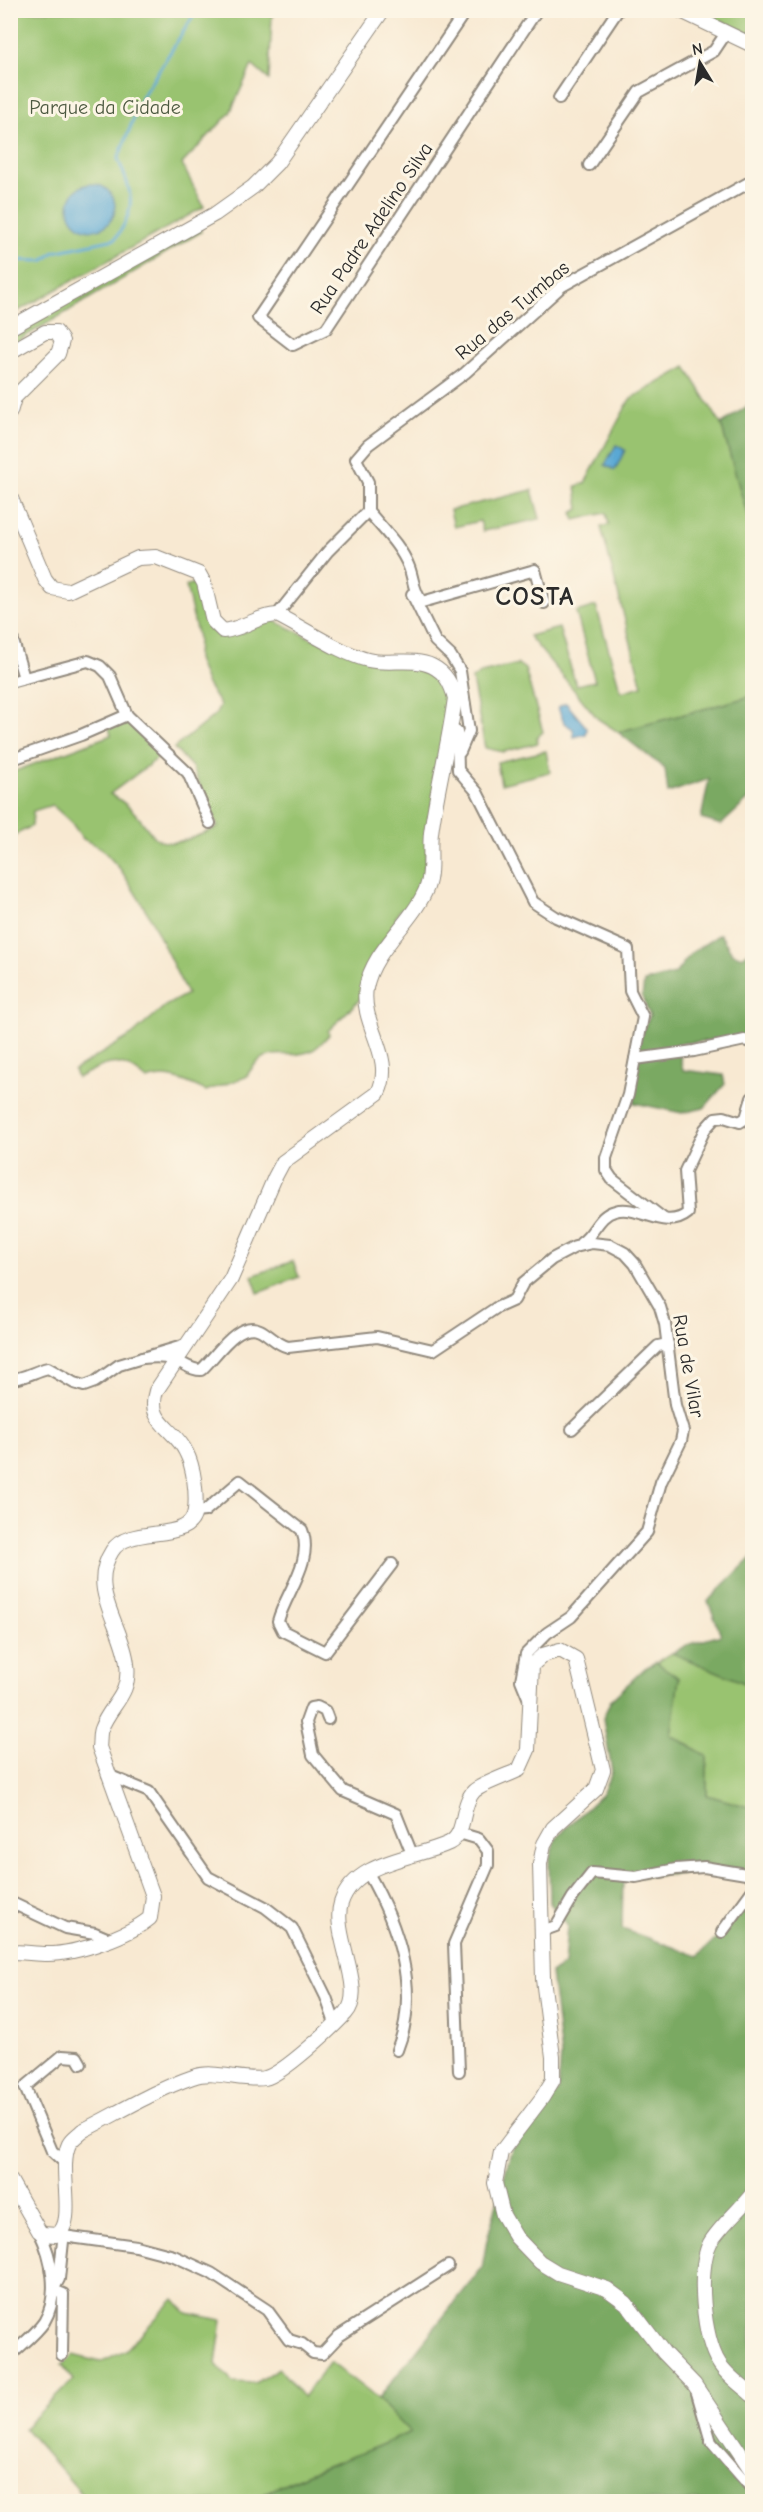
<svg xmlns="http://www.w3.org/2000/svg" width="763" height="2512" viewBox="0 0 763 2512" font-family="'Comic Neue',sans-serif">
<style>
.green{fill:#99c370;stroke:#62774e;stroke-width:1.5}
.forest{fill:#7aa962;stroke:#526a46;stroke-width:1.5}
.water{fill:#5aa8d4;stroke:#426a80;stroke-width:1.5}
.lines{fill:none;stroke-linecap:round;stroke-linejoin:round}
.stream{stroke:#5aa8d4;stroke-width:3}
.minor-casing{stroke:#928a7e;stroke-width:14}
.tertiary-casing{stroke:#928a7e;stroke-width:16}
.minor{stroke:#fff;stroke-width:10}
.tertiary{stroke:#fff;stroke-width:14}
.labels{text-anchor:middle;stroke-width:6;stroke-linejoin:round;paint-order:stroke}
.park-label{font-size:20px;fill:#4c5940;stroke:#fcf5e5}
.street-label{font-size:20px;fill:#2b2b2b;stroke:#fcf5e5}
.district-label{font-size:26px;font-weight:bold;letter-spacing:1.5px;fill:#2b2b2b;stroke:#fcf5e5}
</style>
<rect width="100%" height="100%" fill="#fcf5e5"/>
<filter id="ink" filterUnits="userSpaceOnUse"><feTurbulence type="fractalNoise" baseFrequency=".0167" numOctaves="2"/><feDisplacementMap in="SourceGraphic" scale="12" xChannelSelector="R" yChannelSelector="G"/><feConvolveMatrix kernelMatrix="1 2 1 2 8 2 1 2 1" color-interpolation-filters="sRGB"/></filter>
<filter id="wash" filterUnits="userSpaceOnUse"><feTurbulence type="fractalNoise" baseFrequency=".008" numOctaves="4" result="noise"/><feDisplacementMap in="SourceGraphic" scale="24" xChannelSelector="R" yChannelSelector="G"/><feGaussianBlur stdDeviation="1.35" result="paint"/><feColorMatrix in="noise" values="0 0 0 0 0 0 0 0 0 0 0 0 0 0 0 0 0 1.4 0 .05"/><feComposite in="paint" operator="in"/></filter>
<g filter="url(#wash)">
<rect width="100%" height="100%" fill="#f8e9d2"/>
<!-- green -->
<g class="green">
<path d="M11,11H279L272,15L269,80L252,65L230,113L182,164L204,207L11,315Z"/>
<path d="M700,11H752V35Z"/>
<path d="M200,228L201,232L11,345V335Z"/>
<path d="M686,367L721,424L752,531V696L618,732L598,719L529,636L559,628L576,685L595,681L576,612L596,606L621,692L642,686L601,527L609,525L606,513L575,520L572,513L579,509L576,486L585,483L630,399Z"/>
<path d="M532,490L540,519L483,531L480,521L454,527L450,510Z"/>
<path d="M197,582L205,618L213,631L243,633L256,623L275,621L311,638L439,675L450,693L422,885L407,908L400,910L396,917V924L360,999L328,1031L329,1035C324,1040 318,1048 311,1051C283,1062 267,1041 246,1077L206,1091C187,1082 168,1072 147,1080C119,1055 109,1062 77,1078L74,1070L132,1035L165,1006L187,994L149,915L121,870L101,848L83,839L71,822L52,805L33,811L32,826L11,837L10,773L111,735L109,728L127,721L162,755L110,794C164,823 137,866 218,827L192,767L174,748L216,714L220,705L206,683L197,659L198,638L186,586Z"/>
<path d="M518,664L525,669L543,732L537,737L538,743L503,752L485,748L472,679L481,673Z"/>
<path d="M546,751L550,772L501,784L497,762Z"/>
<path d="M293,1261L299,1277L258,1293L252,1276Z"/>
<path d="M672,1653L752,1686V1808L707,1795V1756L671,1735L679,1678L656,1662Z"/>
<path d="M174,2299L187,2313L222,2320L216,2364L232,2382L255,2383L279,2368L303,2397L330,2362L378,2399L410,2432C359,2458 300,2471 251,2501L89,2502L24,2428L73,2380L62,2365L73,2355L100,2362L126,2350Z"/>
</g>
<!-- forest -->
<g class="forest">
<path d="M752,403V531L721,424Z"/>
<path d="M752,696V796L721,825L701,819L709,779L668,793L665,769L618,732Z"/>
<path d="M720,934L732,953L742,957L750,951L752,943V1036L677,1044L683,1070L723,1075L725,1084L704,1108L682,1113L634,1103L636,1043L650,1016L642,997L644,982L675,974L691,953Z"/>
<path d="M752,1557V1686L672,1653L687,1645L721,1635L708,1601Z"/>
<path d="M656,1662L679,1678L671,1735L707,1756V1795L752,1808V1876L733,1870L623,1878L622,1929L698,1956L722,1932L752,1891V2501L251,2502C300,2471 358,2458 410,2432L378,2399L482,2268L487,2240L512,2148L558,2091L561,2056L551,1973L564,1965L567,1925L550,1903L549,1860L556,1838L602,1794L612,1772L603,1718L611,1700L645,1668Z"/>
</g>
<!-- water -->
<g class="water">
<circle cx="92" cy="207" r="23"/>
<path d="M616,445L625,450L615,470L605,465Z"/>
<path d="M566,703L587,728L586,734L574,737L573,729L564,723L558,707Z"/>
</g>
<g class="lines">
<!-- stream -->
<path class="stream" d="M10,260L43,261L54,252L115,239C138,207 132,193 118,159L142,97L197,10"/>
</g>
</g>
<g filter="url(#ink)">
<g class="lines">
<!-- minor casing -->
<g class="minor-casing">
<g id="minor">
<path d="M466,10L258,318L293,345L326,329L537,10"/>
<path d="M559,98L618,10"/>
<path d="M589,165L639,92L714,51L726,33"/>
<path d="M368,511V482L356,459L368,445L465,373L562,286L752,181"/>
<path d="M368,511C382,528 401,546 409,567C414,580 413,591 422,602L535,570L544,603"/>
<path d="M412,594L435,641L451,656L460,671L469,731L460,752"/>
<path d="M277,615L328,551L368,511"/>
<path d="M10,631L24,678"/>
<path d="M10,682L88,661L100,666L110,676L127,715L188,773L210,823"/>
<path d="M451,728L457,732L458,770L477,792L533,902L556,917L628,949L630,991L643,1017L628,1095L606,1158V1170L612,1179L664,1219"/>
<path d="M10,760L81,735L127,715"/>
<path d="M635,1059L694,1051L745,1040L752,1043"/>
<path d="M581,1243C595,1234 598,1215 615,1211C639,1204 665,1232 688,1213L685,1171L705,1129L715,1118L724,1117L740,1122L746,1118L752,1098"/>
<path d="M142,1358C152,1357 162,1356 172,1359C183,1362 189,1370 201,1370C215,1358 238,1319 260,1330C270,1335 276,1344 288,1347L377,1337L433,1350L496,1308L514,1300L523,1283L552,1259L575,1247L592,1243L610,1245L625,1253L635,1264L660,1307L665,1324L675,1405L683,1431L681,1441L661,1482L647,1532L571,1617L547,1633L526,1654L521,1680L530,1702"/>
<path d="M10,1379C25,1379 34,1371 48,1368L74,1383L84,1386L95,1382L119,1365L186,1345"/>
<path d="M572,1429L658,1346L668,1344"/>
<path d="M195,1512L205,1511L240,1481L302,1530C314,1561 286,1592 278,1621L283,1631L325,1652L392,1564"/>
<path d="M328,1719L325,1711L317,1707L311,1708L306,1722L313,1755L343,1791L396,1814L412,1854"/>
<path d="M108,1775L149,1792L208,1877L265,1907L292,1928L326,1997L335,2023"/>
<path d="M459,1833L479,1839L488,1851V1865L454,1944L459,2071"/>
<path d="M368,1873C398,1925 421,1991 397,2050"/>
<path d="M10,1902L65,1928L95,1933L109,1939"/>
<path d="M542,1931L556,1926L573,1897L592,1873L636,1877L676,1869L704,1867L752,1875"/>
<path d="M722,1932L752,1891"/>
<path d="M64,2162L52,2151L25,2087L62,2056L77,2057L81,2064"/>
<path d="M56,2235L136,2246L174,2256L211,2273L267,2310L289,2340L302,2344L313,2353L322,2354L339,2336L448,2266"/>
<path d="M53,2290L63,2294L62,2355"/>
<path d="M53,2290L59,2279L64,2232"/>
<path d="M10,2356C21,2345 36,2334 44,2322C60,2296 52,2257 39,2231"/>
<path d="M697,2393L711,2442L752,2489"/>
</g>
</g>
<!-- tertiary casing -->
<g class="tertiary-casing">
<g id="tertiary">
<path d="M679,10L752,45"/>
<path d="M10,328L215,214L253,187L277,163L383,10"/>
<path d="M10,352L45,332H56L62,341L58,354L14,398L10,412"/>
<path d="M10,496L45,579L52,588L68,591L138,558L156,557L199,574L204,583L213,621L223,631C244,629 256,616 277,615C303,628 342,654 368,660C389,665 413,657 432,666C446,673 451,684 455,698C449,744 437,788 431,833C429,850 433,871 427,887C413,923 373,949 366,988C360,1026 396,1056 378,1093L283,1162L275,1177L231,1279L156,1391C146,1423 175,1428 186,1452C194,1467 197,1494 195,1510C192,1545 129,1523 112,1551C87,1590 123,1625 127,1664C131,1696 111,1703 101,1729C99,1734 100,1742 99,1747L153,1896L150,1918C128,1936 77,1954 48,1954C36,1954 23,1952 10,1952"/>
<path d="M10,2180L39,2231L43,2234L56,2235C78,2224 57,2169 69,2144C72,2139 78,2135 82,2131C118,2113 155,2090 193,2077C214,2069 243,2082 265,2078C283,2074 332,2028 346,2013C367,1990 331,1934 341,1903C355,1860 415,1859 449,1843C467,1834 460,1805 474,1791C482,1784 508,1775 519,1770L528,1750L532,1665L543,1655L560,1650L576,1659L603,1770L596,1789L553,1828L544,1844L540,1864L543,1979L553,2057V2080L542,2098L501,2152L495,2183L503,2215L516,2237L540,2262L558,2273L607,2289L626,2303L664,2353L694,2384L752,2471"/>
<path d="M752,2194C740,2210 720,2226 710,2243C697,2269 703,2338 719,2363C726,2375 742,2386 752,2395"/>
</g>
</g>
<!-- minor -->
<use href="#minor" class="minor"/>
<!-- tertiary -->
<use href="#tertiary" class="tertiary"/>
</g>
</g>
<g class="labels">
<!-- park labels -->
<g class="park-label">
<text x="105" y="114">Parque da Cidade</text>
</g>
<!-- street labels -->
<g class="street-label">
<text transform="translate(371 228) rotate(-56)" y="7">Rua Padre Adelino Silva</text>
<text transform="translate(512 310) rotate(-40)" y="7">Rua das Tumbas</text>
<text transform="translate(689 1366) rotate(80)" y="7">Rua de Vilar</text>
</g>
<!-- district labels -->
<g class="district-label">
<text x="535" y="605">COSTA</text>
</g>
</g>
<!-- margin -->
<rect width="763" height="2512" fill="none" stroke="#fcf5e5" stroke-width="36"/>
<!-- north arrow -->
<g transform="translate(700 63) rotate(349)" stroke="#fcf5e5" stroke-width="4.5" paint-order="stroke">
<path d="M0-4.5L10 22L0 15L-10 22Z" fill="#2b2b2b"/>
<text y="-9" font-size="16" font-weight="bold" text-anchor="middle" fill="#2b2b2b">N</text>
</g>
</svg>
